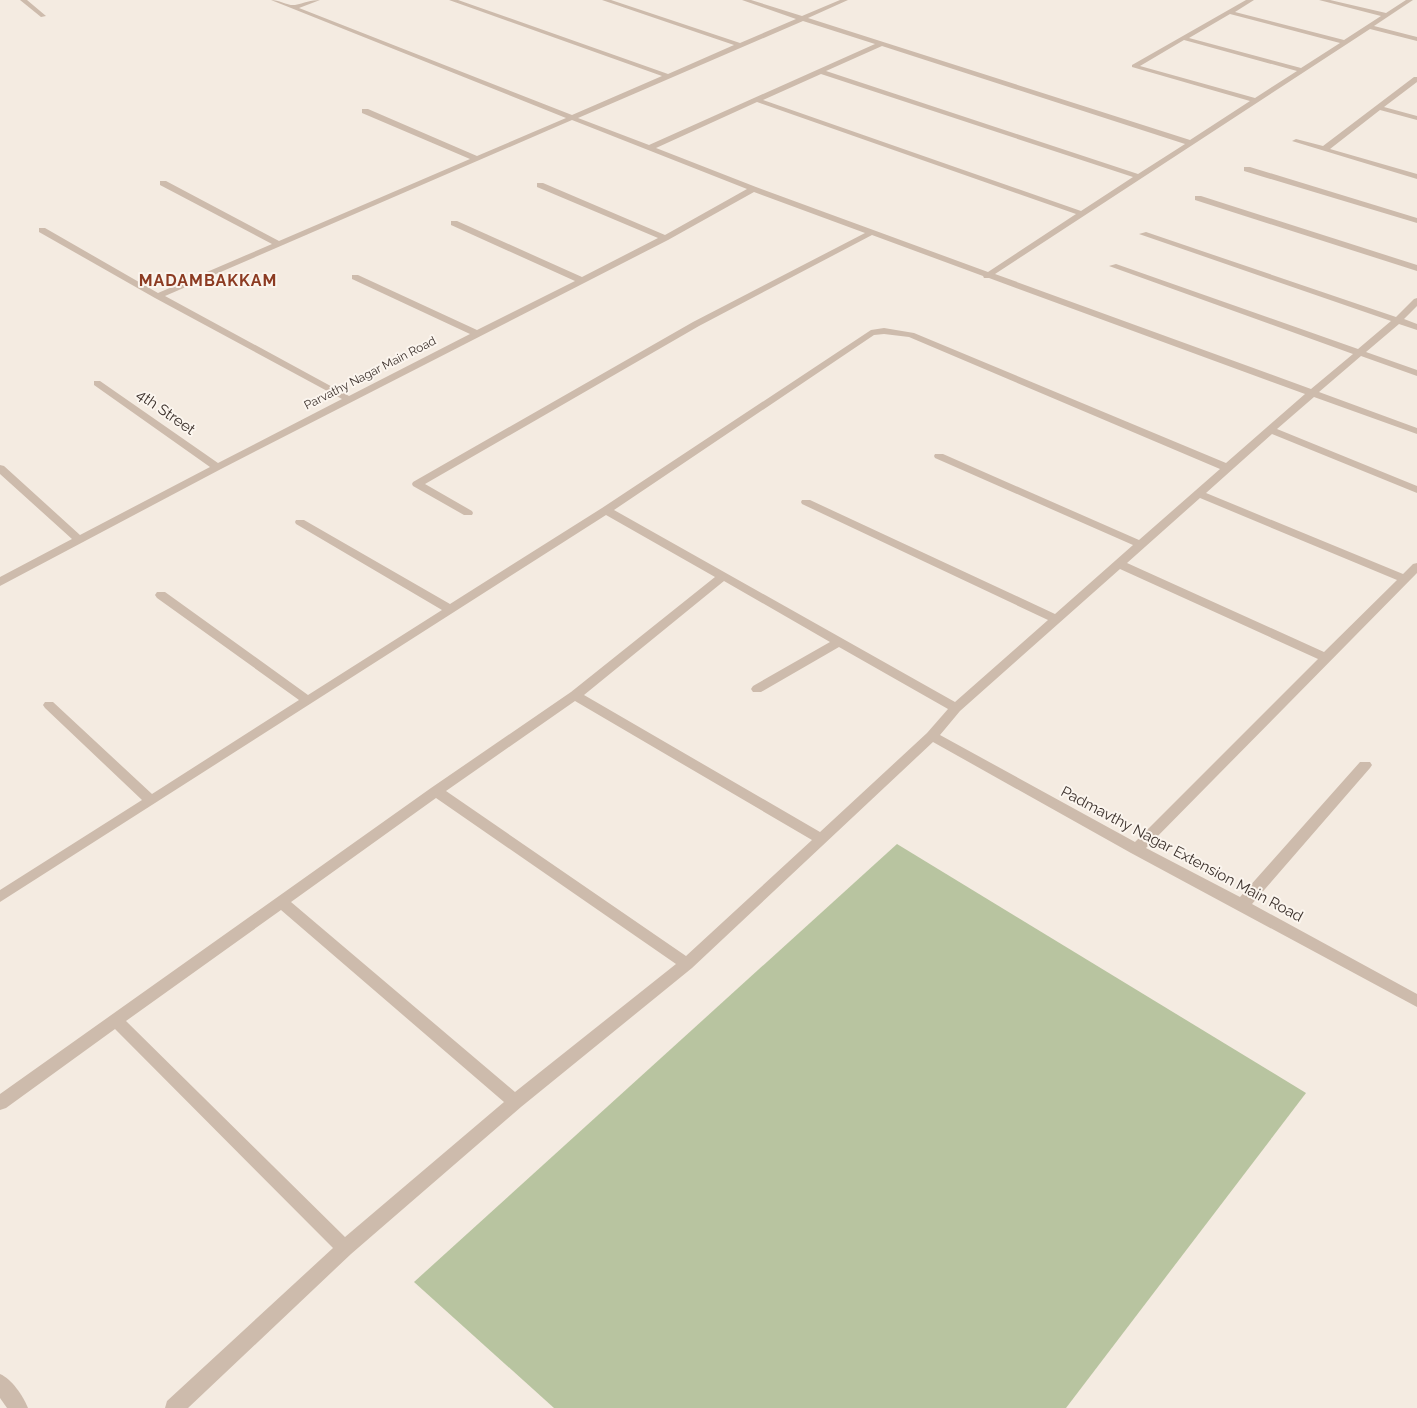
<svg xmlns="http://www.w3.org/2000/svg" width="1417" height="1408" viewBox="0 0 1417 1408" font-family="Raleway,sans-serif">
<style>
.green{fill:#b8c4a0}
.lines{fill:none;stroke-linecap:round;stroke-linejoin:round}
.minor{fill:#cdbbac;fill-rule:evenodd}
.labels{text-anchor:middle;stroke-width:4;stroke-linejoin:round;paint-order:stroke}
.far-street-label{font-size:12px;fill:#3b302b;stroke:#fbf5ee}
.street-label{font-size:15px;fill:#3b302b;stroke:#fbf5ee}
.far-district-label{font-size:16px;font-weight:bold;letter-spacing:1px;fill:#8c3b22;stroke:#fbf5ee}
</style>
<rect width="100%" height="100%" fill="#f4ebe1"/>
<!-- green -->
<path class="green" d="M897,844L1306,1093L1066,1408H554L414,1282Z"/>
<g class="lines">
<!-- minor -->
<g class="minor">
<path d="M20,0H27L46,16L41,17Z"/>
<path d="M271,0C279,0 288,6 295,5C304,3 311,0 320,0L299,8L572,115L662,76L449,0H458L668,74L734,45L602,0H611L740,43L796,19L742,0H751L802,16L840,0H848L808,18L1190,140L1250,101L1132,67V65L1246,0H1254L1235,12L1344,40L1381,16L1319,0H1330L1386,13L1406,0H1413L1374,26L1417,37V41L1370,29L995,274L1311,389L1353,354L1109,266L1116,264L1358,349L1391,321L1139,234L1146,232L1396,317L1414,299L1417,298V306L1404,319L1417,324V330L1399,324L1366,352L1417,370V376L1361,356L1319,392L1417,428V434L1314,397L1277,429L1417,486V493L1272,434L1206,493L1403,574L1413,564L1417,563V573L1146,848L1240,897L1360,762H1370L1372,765L1370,768L1252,904L1417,994V1007L1131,853L933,742L692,968L521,1107L351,1254L188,1408H165L167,1401L333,1248L115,1029L6,1108L0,1110V1094L431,788L571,692L715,577L606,515L0,902V890L142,800L45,708L43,705L45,702H53L152,794L299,700L157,598L155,595L157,592H165L308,695L442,610L296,524L295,522L296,520H304L450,604L602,508L871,330L884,328L914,333L1226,463L1305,394L989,278H984L983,276L872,235L699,326L425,484L472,511L473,513L472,515H464L413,486L412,484L413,482L693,322L865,233L754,192L668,240L221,469L0,586V577L72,539L0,474V465L4,466L80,535L210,467L94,385V381H100L218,463L342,399L155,298L39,232V228H45L158,293L272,244L160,185V181H166L279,241L470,159L362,113V109H368L477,156L566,118ZM1230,14L1340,43L1301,68L1189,38ZM803,21L875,44L649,145L578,118ZM1184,40L1297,71L1255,98L1140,66ZM882,46L1185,144L1138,174L826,71ZM821,74L1133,177L1081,211L763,100ZM757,102L1076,214L988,272L756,187L656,148ZM572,120L747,189L665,235L543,183H537V187L658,238L582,277L457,221H451V225L575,281L477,330L358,275H352V279L470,334L349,396L165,296ZM884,334L909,337L1220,469L1139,540L943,454H935L934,456L935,458L1133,545L1055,614L810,500H802L801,502L802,504L1048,620L955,702L614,510L874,335ZM1200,498L1397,580L1324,652L1127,563ZM1120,569L1318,659L1135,842L940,735L960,711ZM724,581L830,642L753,686L751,689L753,692H761L839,647L948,709L927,733L820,832L584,695ZM575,701L812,840L686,956L446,791ZM436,798L676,964L515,1092L291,902ZM281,910L504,1102L345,1237L126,1021Z"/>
<path d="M1414,77H1417V82L1384,107L1417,116V120L1380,110L1330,149L1417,174V179L1292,141L1296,139L1323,146Z"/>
<path d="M1244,167H1250L1417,218V223L1244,171Z"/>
<path d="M1195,196H1201L1417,265V271L1195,200Z"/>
<path d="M0,1374C12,1379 23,1396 28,1408H7L0,1398Z"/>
</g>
</g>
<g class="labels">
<!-- far-street labels -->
<g class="far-street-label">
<text transform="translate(370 373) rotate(-27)" y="4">Parvathy Nagar Main Road</text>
</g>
<!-- street labels -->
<g class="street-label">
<text transform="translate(166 412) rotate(35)" y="5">4th Street</text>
<text transform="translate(1182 854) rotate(28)" y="5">Padmavthy Nagar Extension Main Road</text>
</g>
<!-- far-district labels -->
<g class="far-district-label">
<text x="208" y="286">MADAMBAKKAM</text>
</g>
</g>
</svg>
